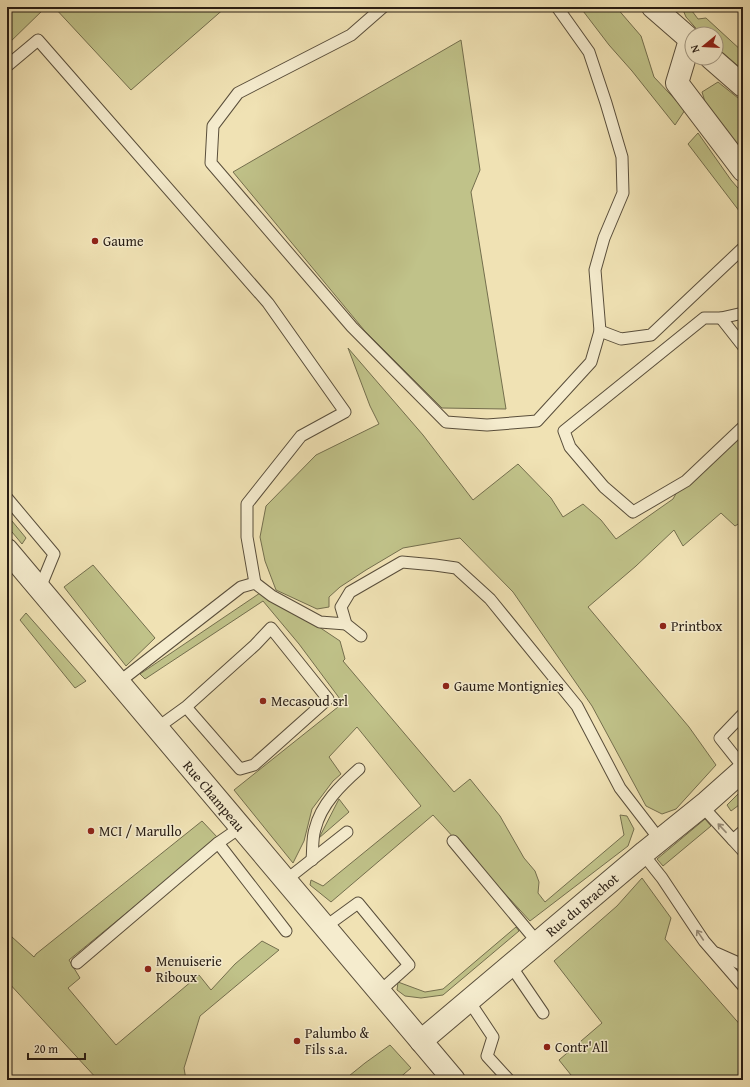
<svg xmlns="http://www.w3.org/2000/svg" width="750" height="1087" viewBox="0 0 750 1087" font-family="'Gentium Book Plus',serif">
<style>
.green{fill:#c0c289;stroke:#746f4e}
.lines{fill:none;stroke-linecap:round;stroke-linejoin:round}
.service-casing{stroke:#594e3b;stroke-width:13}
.minor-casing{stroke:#594e3b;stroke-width:24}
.tertiary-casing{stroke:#594e3b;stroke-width:24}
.service{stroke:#f5ecce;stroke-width:11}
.minor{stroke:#f5ecce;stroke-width:22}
.tertiary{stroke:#f5ecce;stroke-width:22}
.oneway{stroke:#988e7a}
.poi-dot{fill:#8f2418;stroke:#f5ecce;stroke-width:1.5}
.labels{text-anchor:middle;stroke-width:3;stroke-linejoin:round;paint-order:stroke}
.poi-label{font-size:14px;fill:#271c13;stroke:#f5ecce;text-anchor:start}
.street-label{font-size:14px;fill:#271c13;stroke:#f5ecce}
</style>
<rect width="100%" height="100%" fill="#f0e2b4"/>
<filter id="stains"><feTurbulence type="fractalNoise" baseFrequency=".005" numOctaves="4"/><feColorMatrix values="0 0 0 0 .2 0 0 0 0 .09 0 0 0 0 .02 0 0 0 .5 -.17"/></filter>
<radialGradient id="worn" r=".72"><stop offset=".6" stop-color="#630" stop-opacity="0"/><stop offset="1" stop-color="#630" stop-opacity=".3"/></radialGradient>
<!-- green -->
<g class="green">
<path d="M7,7H46L7,45Z"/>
<path d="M54,7H226L131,90Z"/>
<path d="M580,7H616L641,36L654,77L685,110L675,125L632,71L609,45Z"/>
<path d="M680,7H689L698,19L706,18L743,52V70L716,47V34H701L686,17L683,10Z"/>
<path d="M461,40L480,170L471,192L506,409L442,408L364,330L233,172Z"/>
<path d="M718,82L743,102V155L706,105L702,92Z"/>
<path d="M698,133L731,180L743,194V216L688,144Z"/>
<path d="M348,348L423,435L473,500L518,464L551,498L563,517L583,504L601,520L616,539L673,499L678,490L743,435V521L735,526L721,513L683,546L674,530L636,566L588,607L689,727L716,765L676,809L662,814L646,806L592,706L513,592L460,538L403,548L366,570L340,587L329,597V607L317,609L276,590L265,561L260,537L266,506L316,455L379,424L370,406Z"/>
<path d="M7,515L26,538L22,544L7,526Z"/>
<path d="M93,565L155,638L126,666L64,587Z"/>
<path d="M260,593L316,625L340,641L345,659L343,661L454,792L470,779L500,816L524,858L535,871L539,882L538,893L545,902L624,835L620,815L627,816L634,829L628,846L530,921L433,815L331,902L310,885L311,880L323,886L421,806L357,727L329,757L341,774L333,781L312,809L304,841L293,863L234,790L343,703L299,644L263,601L145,679L140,674Z"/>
<path d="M26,613L86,681L75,688L20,620Z"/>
<path d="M743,789V802L731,811L727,805Z"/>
<path d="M339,799L349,812L319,838Z"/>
<path d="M705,819L711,826L663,866L657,859Z"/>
<path d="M202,821L218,838L69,960L80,978L68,988L116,1045L199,975L211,990L235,964L262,941L279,950L200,1016L184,1068L186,1080H98L7,981V931L12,937L34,957L36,954Z"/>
<path d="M642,878L671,918L665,939L743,1028V1080H575L559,1060L602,1023L554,961L617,906Z"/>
<path d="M516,927L519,931L443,995L421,998L405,996L397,990L398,982L425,992L443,989Z"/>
<path d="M390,1045L411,1068L397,1080H344L365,1063Z"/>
</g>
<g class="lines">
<!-- service casing -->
<g class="service-casing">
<g id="service">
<path d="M383,7L351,35L238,93L213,126L211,163L352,327L446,422L487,425L537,421L591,362L600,331L595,270L604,238L623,193L622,157L606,103L589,52L557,7"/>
<path d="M7,66L38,40L268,303L345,412L301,436L247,504V537L255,583"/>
<path d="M743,313L721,318L743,346"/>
<path d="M721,318H704L564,431L570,447L604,487L633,512L686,481L743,427"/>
<path d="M600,331L621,339L651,335L743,248"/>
<path d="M7,498L54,554L40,588"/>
<path d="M361,636L346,624L341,607L350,592L402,562L435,565L456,568L490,599L577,706L620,788L660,840"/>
<path d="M119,682L241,587L255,583L272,596L320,622L346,624"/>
<path d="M743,714L720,738L743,767"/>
<path d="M157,728L186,707L240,769L254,765L328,699L271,628L255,645L186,707"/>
<path d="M702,806L733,840L743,831"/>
<path d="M733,840L743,851"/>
<path d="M453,841L538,943"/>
<path d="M218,843L241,827"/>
<path d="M643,854L662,878L704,941L743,986"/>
<path d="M312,860C313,850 312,838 315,829C321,804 341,785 359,769"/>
<path d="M286,880L347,832"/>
<path d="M325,927L358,903L409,965L379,992"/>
<path d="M716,953L743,965"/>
<path d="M77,963L218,843L286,931"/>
<path d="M511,966L543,1013"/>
<path d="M469,1001L493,1037L487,1056L509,1080"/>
</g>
</g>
<!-- minor casing -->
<g class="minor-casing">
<g id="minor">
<path d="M690,40L677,83L743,170"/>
<path d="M7,550L454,1080"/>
<path d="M421,1041L645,852L707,802L743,770"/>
</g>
</g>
<!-- tertiary casing -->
<g class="tertiary-casing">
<g id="tertiary">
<path d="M653,7L692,41"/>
<path d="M711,58L743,86"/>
</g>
</g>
<!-- service -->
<use href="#service" class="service"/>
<!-- minor -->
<use href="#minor" class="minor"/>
<!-- tertiary -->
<use href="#tertiary" class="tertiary"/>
</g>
<!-- one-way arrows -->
<defs><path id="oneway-shaft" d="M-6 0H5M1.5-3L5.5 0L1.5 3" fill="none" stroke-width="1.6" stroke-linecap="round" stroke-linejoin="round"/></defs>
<g class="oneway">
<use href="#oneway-shaft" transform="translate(722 828) rotate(-133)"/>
<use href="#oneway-shaft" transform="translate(700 935) rotate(-124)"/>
</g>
<!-- markers -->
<g class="poi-dot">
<circle cx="95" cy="241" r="4"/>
<circle cx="663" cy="626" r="4"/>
<circle cx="446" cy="686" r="4"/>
<circle cx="263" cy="701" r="4"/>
<circle cx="91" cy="831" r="4"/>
<circle cx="148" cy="969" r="4"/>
<circle cx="297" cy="1041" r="4"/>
<circle cx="547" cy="1047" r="4"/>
</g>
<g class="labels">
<!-- poi labels -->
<g class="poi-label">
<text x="103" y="246">Gaume</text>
<text x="671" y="631">Printbox</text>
<text x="454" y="691">Gaume Montignies</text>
<text x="271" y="706">Mecasoud srl</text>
<text x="99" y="836">MCI / Marullo</text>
<text x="156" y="966">Menuiserie<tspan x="156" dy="16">Riboux</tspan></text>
<text x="305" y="1038">Palumbo &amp;<tspan x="305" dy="16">Fils s.a.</tspan></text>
<text x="555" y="1052">Contr'All</text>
</g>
<!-- street labels -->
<g class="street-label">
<text transform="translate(214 796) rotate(50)" y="5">Rue Champeau</text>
<text transform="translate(582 905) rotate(-40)" y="5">Rue du Brachot</text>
</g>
</g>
<!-- margin -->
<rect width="750" height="1087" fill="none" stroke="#f0e2b4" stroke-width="24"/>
<rect x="8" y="8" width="734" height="1071" fill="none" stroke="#271c13" stroke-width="2"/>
<rect x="12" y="12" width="726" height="1063" fill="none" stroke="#271c13"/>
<!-- north arrow -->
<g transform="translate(704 46) rotate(252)"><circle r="19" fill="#f5ecce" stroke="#a39983"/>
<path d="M0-3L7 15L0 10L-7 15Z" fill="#8f2418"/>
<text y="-6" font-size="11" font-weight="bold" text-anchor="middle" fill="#271c13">N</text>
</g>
<!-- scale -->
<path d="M28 1053v6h57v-6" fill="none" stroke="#271c13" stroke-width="2"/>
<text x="34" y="1053" font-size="12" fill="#271c13" stroke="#f5ecce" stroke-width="3" paint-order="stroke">20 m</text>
<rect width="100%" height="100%" filter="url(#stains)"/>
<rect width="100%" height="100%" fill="url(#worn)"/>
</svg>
